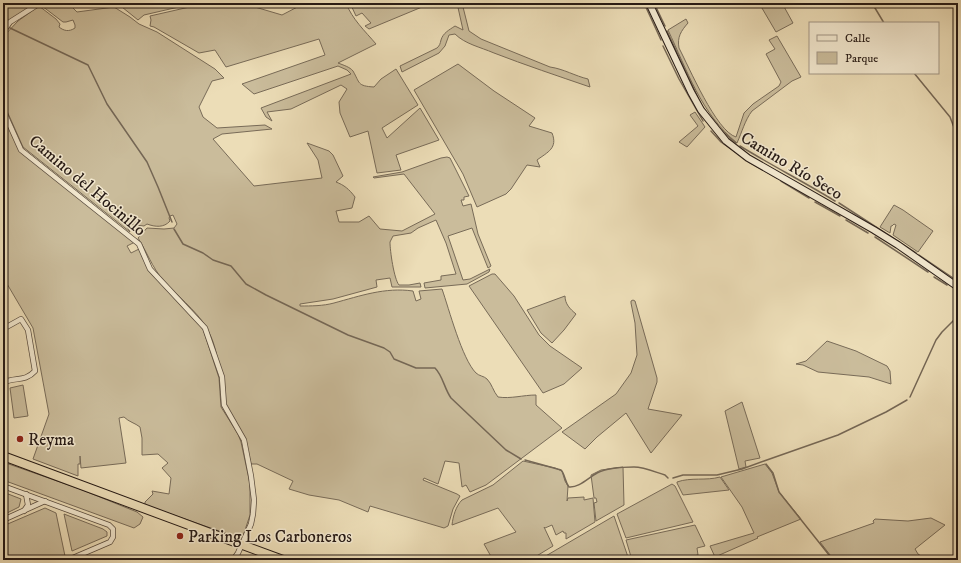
<svg xmlns="http://www.w3.org/2000/svg" width="961" height="563" viewBox="0 0 961 563" font-family="'IM FELL DW Pica',serif">
<style>
.green{fill:#cabc9b;stroke:#786b58}
.lines{fill:none;stroke-linecap:round;stroke-linejoin:round}
.stream{stroke:#756755;stroke-width:1.5}
.street-casing{stroke:#584b3e;stroke-width:6}
.secondary-casing{stroke:#261a15;stroke-width:8}
.highway-casing{stroke:#261a15;stroke-width:10}
.street{stroke:#f3e9d0;stroke-width:4.5}
.secondary{stroke:#f3e9d0;stroke-width:6}
.highway{stroke:#ecddb7;stroke-width:8}
.poi-dot{fill:#8f2418;stroke:#f3e9d0;stroke-width:1.5}
.labels{text-anchor:middle;stroke-width:3;stroke-linejoin:round;paint-order:stroke}
.street-label{font-size:17px;fill:#261a15;stroke:#f3e9d0}
.poi-label{font-size:17px;fill:#261a15;stroke:#f3e9d0;text-anchor:start}
</style>
<rect width="100%" height="100%" fill="#ecddb7"/>
<filter id="stains"><feTurbulence type="fractalNoise" baseFrequency=".005" numOctaves="4"/><feColorMatrix values="0 0 0 0 .2 0 0 0 0 .09 0 0 0 0 .02 0 0 0 .5 -.17"/></filter>
<radialGradient id="worn" r=".72"><stop offset=".6" stop-color="#630" stop-opacity="0"/><stop offset="1" stop-color="#630" stop-opacity=".3"/></radialGradient>
<!-- green -->
<g class="green">
<path d="M3,3H22L28,8L9,21L3,29Z"/>
<path d="M43,3H68L77,12L114,7L130,17L139,24L157,32L215,69L224,78L212,81L199,107L203,117L217,128L265,125L272,129L222,134L213,139L254,186L322,178L318,160L307,143L329,151L333,155L343,176L336,182C344,185 349,189 355,197L352,208L336,211L339,222H359L369,216L380,229L402,231L435,214L404,174L374,178L373,177L402,172L441,158L447,157L450,158L469,196L464,197V200H461L463,206L471,204L478,234L491,266L488,268L472,228L448,236L463,280L470,279L490,269L489,272L467,284L425,288L424,283L441,280V276L456,274L446,243L436,220L418,228L411,233L393,236C392,238 391,240 390,242C390,251 394,279 399,285H409L420,283L421,287H392L390,278L376,280L377,287L333,299L300,304V306C311,306 323,306 334,303C360,296 385,287 413,291L416,301L421,299L419,291L442,289C449,309 462,359 476,373C479,376 484,376 487,379C492,384 493,391 498,397C511,399 523,395 536,395V405L562,428L486,485L470,492L466,485L462,487L459,463L445,461L438,484L424,478L423,480L457,494L460,496L453,509L448,526L444,528L370,506L368,512L339,500L309,495L289,489L293,481L257,464H251C247,443 233,426 226,406C218,380 221,351 206,327C197,311 175,294 163,280C152,267 147,252 138,238L147,228L164,229L174,228L177,224L173,215L170,216L169,218L170,221C164,228 155,227 147,224L144,226L126,224L130,232L23,147L7,111L3,106V37L18,21L39,6L56,19L60,24L59,27C64,31 69,32 75,28V25L73,20L66,22H63L42,6L41,5Z"/>
<path d="M117,3H196L144,15L138,20Z"/>
<path d="M207,3H250L255,7L282,15L305,3H346C352,19 365,31 376,44L338,63C343,65 350,67 353,71C360,83 357,86 374,87L381,79L396,69L418,105L382,128L387,138L420,108L439,140L396,155L401,170L377,173L368,131L350,137L340,113L339,102L347,89L341,85L291,109L267,112L272,121L266,117L261,108L351,74L347,70L338,66L254,94L242,84L325,55L319,39L226,67L215,50L199,53L154,27L150,26L151,20L150,16Z"/>
<path d="M350,3H417L422,7L369,29L365,26L371,23L362,13L356,16Z"/>
<path d="M457,3H462L469,31L481,39L550,67C564,69 575,76 588,79L590,87C558,76 525,65 494,53C480,47 465,44 455,34L449,35L445,46L439,53L402,72L400,66L437,48C440,45 440,44 441,40C443,33 449,30 455,26L463,30Z"/>
<path d="M759,3H782L793,23L776,32Z"/>
<path d="M686,19L688,23C681,31 677,37 679,48C689,67 716,131 736,137L744,113L753,104L779,86L781,82L766,54L775,49L769,40L777,36L801,77L792,81L752,111C745,120 742,132 737,143C701,114 687,70 668,30Z"/>
<path d="M458,64L494,91L535,118L529,126L552,133C558,148 548,152 537,160L540,167L527,165L511,189L506,194L477,207L463,174L414,90Z"/>
<path d="M3,112L20,151L135,242L127,246L131,253L139,249L149,271L203,329L219,378L221,407L238,434L241,442L250,484V515L242,539L145,505V502L153,494L152,491L169,494L171,478L162,468L168,463L158,454L142,455V438L140,427C135,423 129,422 124,417L119,418L126,463L81,468L80,456V464H78V476L33,459L49,414L33,328L3,277Z"/>
<path d="M695,112L705,127L687,147L679,142L698,126L690,115Z"/>
<path d="M894,205L903,210L933,231L918,252L893,235L896,225L894,224L892,226H891L890,233L880,227Z"/>
<path d="M492,274H495L514,296L539,335L550,346L582,368L564,384L543,393L469,286Z"/>
<path d="M565,296C565,304 570,309 576,314L564,330L552,343L541,333L527,310Z"/>
<path d="M633,300L635,301L657,378V382L648,409L682,415L651,453L626,413L597,437L585,449L562,432L616,394L631,373L637,355L635,323L631,303V301Z"/>
<path d="M827,341L856,351L887,366L890,371L891,384L869,377L818,372L803,365L796,364L806,361Z"/>
<path d="M23,385L28,416L14,418L10,388Z"/>
<path d="M742,402L760,458L745,461L746,467L739,469L725,411Z"/>
<path d="M523,461L555,468L562,471L565,481L568,486L567,501L568,498L584,497V500L593,498L595,522L566,539V533H564L563,531L556,535L552,525L545,528L544,527L553,546L530,560H493L484,544L516,532L498,508L452,525C453,516 456,506 462,500L493,485Z"/>
<path d="M3,462L80,489L137,512L143,517L140,524L134,528L3,480Z"/>
<path d="M765,464L772,473L779,492L801,519L757,537L758,538L715,557L710,546L754,533L742,507L721,477Z"/>
<path d="M623,467L624,505L596,521L594,503L597,502L596,498H594L591,475L601,470Z"/>
<path d="M720,477L729,490L683,495L677,483V482C691,477 706,481 720,477Z"/>
<path d="M672,484L675,486L693,522L626,538L617,514Z"/>
<path d="M3,492L21,499L19,507L3,515Z"/>
<path d="M45,508L56,513L65,556L56,560H3V526Z"/>
<path d="M64,514L103,529L107,532V536L72,551Z"/>
<path d="M614,516L629,560H539L544,557Z"/>
<path d="M931,518L945,525L915,549L918,554L927,560H834L820,542L874,523L873,521L875,519L908,521Z"/>
<path d="M695,525L705,546L697,548L698,555L674,560H632L626,540Z"/>
</g>
<g class="lines">
<!-- stream -->
<g class="stream">
<path d="M644,3L661,40"/>
<path d="M654,3L665,26"/>
<path d="M872,3L884,23"/>
<path d="M10,28L88,65L107,104L147,162L158,187L172,222"/>
<path d="M667,31L702,106L713,121"/>
<path d="M663,46L679,79L703,121"/>
<path d="M914,73L950,117L958,138"/>
<path d="M711,131L721,142L741,156"/>
<path d="M722,131L736,143"/>
<path d="M740,146C771,165 804,182 835,201"/>
<path d="M749,162L777,178"/>
<path d="M781,181L809,198"/>
<path d="M815,202L840,216"/>
<path d="M839,203L916,253"/>
<path d="M846,220L868,233"/>
<path d="M174,229L183,244L203,253L213,260L231,266L246,284L266,295L348,335L384,348L390,352L394,359L416,368H435C443,376 444,388 451,398L506,450L521,459"/>
<path d="M875,237L928,272"/>
<path d="M919,255L956,280"/>
<path d="M934,277L947,285"/>
<path d="M910,397L936,340L942,332L958,316"/>
<path d="M525,460L561,470C565,474 565,482 569,487C579,488 588,478 597,473C607,468 623,467 634,467C644,467 655,472 665,475L668,478"/>
<path d="M766,464L773,473L779,492L833,560"/>
<path d="M673,478L683,475H717L742,469L764,461L838,435L886,412L907,400"/>
</g>
<!-- street casing -->
<g class="street-casing">
<g id="street">
<path d="M3,32L10,22L40,3"/>
<path d="M3,110L21,150L139,244L150,269L205,328L222,377L224,405L244,440L251,476L254,500L253,514L251,524L238,553L233,560"/>
<path d="M3,329L21,319L28,330L35,371C24,383 15,376 3,383"/>
<path d="M3,486L109,525L113,529V537L110,542L68,560"/>
<path d="M24,511L28,505L26,494"/>
<path d="M3,520L45,501"/>
</g>
</g>
<!-- secondary casing -->
<g class="secondary-casing">
<path id="secondary" d="M649,3L691,92L701,110L726,141L748,158L874,230L898,245L958,287"/>
</g>
<!-- highway casing -->
<g class="highway-casing">
<path id="highway" d="M3,456L283,560"/>
</g>
<!-- street -->
<use href="#street" class="street"/>
<!-- secondary -->
<use href="#secondary" class="secondary"/>
<!-- highway -->
<use href="#highway" class="highway"/>
</g>
<!-- markers -->
<g class="poi-dot">
<circle cx="20" cy="439" r="4"/>
<circle cx="180" cy="536" r="4"/>
</g>
<g class="labels">
<!-- street labels -->
<g class="street-label">
<text transform="translate(792 165) rotate(31)" y="6">Camino Río Seco</text>
<text transform="translate(88 185) rotate(40)" y="6">Camino del Hocinillo</text>
</g>
<!-- poi labels -->
<g class="poi-label">
<text x="28" y="445">Reyma</text>
<text x="188" y="542">Parking Los Carboneros</text>
</g>
</g>
<!-- margin -->
<rect width="961" height="563" fill="none" stroke="#ecddb7" stroke-width="16"/>
<rect x="4" y="4" width="953" height="555" fill="none" stroke="#261a15" stroke-width="2"/>
<rect x="8" y="8" width="945" height="547" fill="none" stroke="#261a15"/>
<!-- legend -->
<rect x="809" y="22" width="130" height="52" fill="#f3e9d0" stroke="#a19685"/>
<rect x="817" y="35" width="20" height="6" fill="#f3e9d0" stroke="#a19685"/>
<text x="845" y="42" font-size="12" fill="#261a15">Calle</text>
<rect x="817" y="52" width="20" height="12" fill="#cabc9b" stroke="#a19685"/>
<text x="845" y="62" font-size="12" fill="#261a15">Parque</text>
<rect width="100%" height="100%" filter="url(#stains)"/>
<rect width="100%" height="100%" fill="url(#worn)"/>
</svg>
